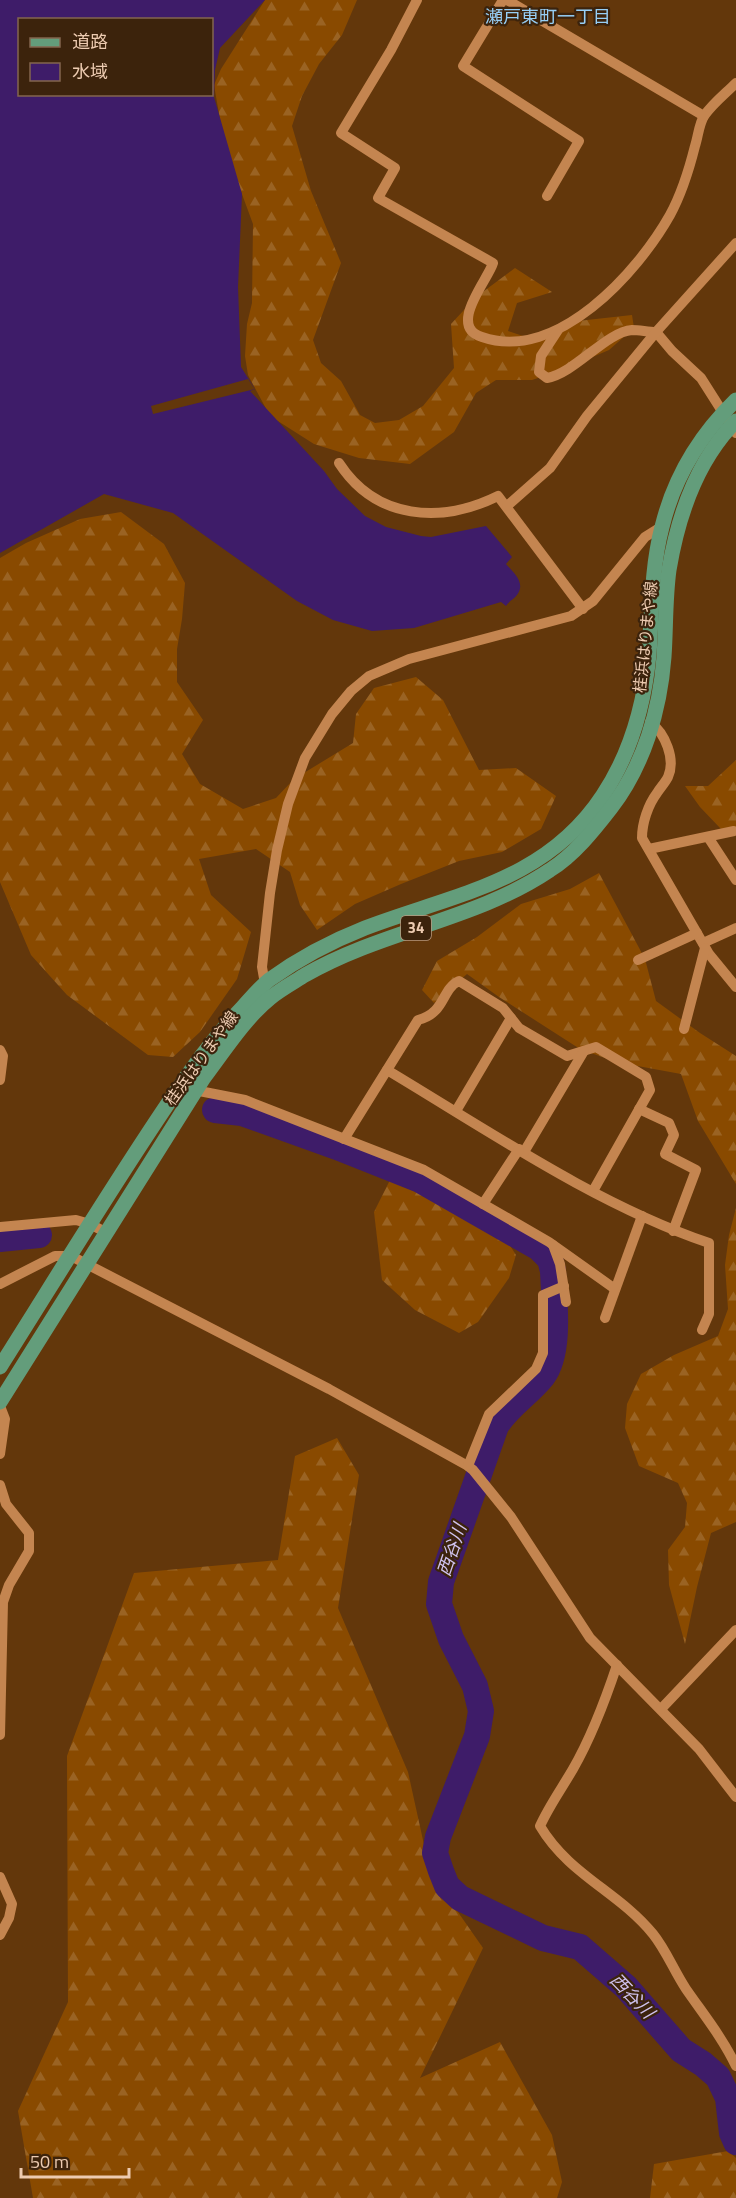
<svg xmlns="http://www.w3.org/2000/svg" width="736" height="2198" viewBox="0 0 736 2198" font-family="'Titillium Web','Noto Sans JP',sans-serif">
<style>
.forest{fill:url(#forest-firs)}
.water{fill:#3e1c69;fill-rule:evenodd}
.pier{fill:#63370b}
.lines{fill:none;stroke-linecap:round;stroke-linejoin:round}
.river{stroke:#3e1c69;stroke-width:26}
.minor{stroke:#c48550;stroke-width:10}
.major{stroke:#639d7b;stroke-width:15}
.labels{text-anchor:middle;stroke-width:4.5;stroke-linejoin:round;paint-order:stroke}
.shield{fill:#3c230c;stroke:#b89980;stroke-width:1.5}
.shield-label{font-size:15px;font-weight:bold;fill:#edcbb1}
.street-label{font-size:16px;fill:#edcbb1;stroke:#3c230c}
.neighbourhood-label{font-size:18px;fill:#97cff6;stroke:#3c230c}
.water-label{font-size:18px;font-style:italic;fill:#cfc2ee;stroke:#3c230c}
</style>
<defs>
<pattern id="forest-firs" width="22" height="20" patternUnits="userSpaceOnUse" patternTransform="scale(1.5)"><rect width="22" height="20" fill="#894a00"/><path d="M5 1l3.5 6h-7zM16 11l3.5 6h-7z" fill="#9a6323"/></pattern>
</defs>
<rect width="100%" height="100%" fill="#63370b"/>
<!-- forest -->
<g class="forest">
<path d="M265,0H357L342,35L319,64L302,96L292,126L311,191L341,263L313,340L321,363L341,381L360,415L375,423L399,420L423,406L454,368L451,324L476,297L515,268L552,292L517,303L508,331L526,337L578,321L632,315L634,328L609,350L562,370L532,380H496L476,393L454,432L410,464L359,458L314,444L270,416L248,375L245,356L247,324L252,303L253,224L225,148L214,85L221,69Z"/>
<path d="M121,512L164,544L185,583L182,619L177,649V682L203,720L182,754L200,784L243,809L276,798L294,779L353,743L356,714L374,688L416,677L443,700L479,770L516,768L556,796L541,829L502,852L459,861L401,884L355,904L317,930L300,905L290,872L256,849L199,859L211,895L251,932L237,979L200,1032L173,1057L148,1055L67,995L31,955L0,882V558L26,543L80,519Z"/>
<path d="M736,760V832L721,829L700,807L685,786H708Z"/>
<path d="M599,873L645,959L656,1001L700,1033L736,1056V1184L698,1121L681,1074L616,1062L580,1049L499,997L467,974L434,1003L422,990L437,961L477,937L521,904L570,889Z"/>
<path d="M391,1178L424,1185L502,1233L516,1255L509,1278L478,1322L459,1333L415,1310L382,1280L374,1212Z"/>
<path d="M736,1208V1522L711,1533L697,1587L685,1644L669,1585L668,1550L685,1527L687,1503L678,1483L639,1466L625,1428L627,1404L641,1374L674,1355L718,1336L728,1309L725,1265L729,1235Z"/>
<path d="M337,1438L359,1475L338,1608L408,1772L430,1872L483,1948L420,2078L500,2042L552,2135L562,2182L557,2198H33L18,2111L68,2002L67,1756L134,1573L278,1560L295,1456Z"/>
<path d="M728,2151L736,2158V2198H650L654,2164Z"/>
</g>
<!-- water -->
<path class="water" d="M0,0H265L220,48L215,70L214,97L242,194L238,287L241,367L255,389L250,391L324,471L337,489L365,516L386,527L421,536L431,537L486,526L512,557L506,564C514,573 526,583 517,595C514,599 509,601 506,606L501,602L414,628L372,631L333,620L297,601L173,513L104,494L0,553ZM20,20H212V94H20Z"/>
<!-- pier -->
<path class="pier" d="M248,379L255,389L153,414L151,406Z"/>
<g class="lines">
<!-- river -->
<g class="river">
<path d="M215,1110L242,1113L337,1147L420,1180L539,1248L550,1259L553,1271C554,1300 561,1352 543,1376C529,1394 508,1406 496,1426L441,1582L439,1604L451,1639L475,1686L481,1711L477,1736L438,1837L435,1853L441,1871L447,1886L460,1898L543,1938L580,1947L626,1987L681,2050L703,2064L718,2077L728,2098L732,2133L736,2142"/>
<path d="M0,1239L39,1235"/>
</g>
<!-- minor -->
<g class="minor">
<path d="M417,0L391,50L341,133L395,168L378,198L493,263C488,280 447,326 482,337C557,363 638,272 670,215C682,193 689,170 695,146C698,137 699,124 704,116C712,104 726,93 736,83"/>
<path d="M503,0L463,66L579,141L547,196"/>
<path d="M507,0L704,116"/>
<path d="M558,330L541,356L539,372L547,378C575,373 606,332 632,330C640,330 648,332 656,332L672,351L701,378L736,433"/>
<path d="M339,463C376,520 441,524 498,496L583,609"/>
<path d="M507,506L550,468L587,416L656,332L736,243"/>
<path d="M650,722C665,733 676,759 668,777C665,783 660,788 657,793C648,805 642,823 642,838L709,954L736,987"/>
<path d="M708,837L736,880"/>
<path d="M649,849L734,831"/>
<path d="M703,943L736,928"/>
<path d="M638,960L697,933"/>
<path d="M265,984L262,967L270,893L277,850L288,804L305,758L332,714L351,691L369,676L409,659L571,616L593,601L645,537L661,527"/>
<path d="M684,1029L705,948"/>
<path d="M0,1050L3,1056L0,1080"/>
<path d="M387,1070C489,1131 597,1205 709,1243V1314L702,1330"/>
<path d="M179,1087L245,1100L424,1170L549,1242L615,1289"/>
<path d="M639,1109L669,1123L674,1135L665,1154L696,1170L673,1231"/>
<path d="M456,1111L511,1018"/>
<path d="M344,1139L418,1020C446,1013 441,989 459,981L503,1008L519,1028L567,1056L596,1047L646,1077L650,1090L593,1191"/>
<path d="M524,1152L584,1051"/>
<path d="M483,1204L519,1149"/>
<path d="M0,1227L76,1220L90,1224L107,1233"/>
<path d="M553,1245L560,1264L566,1302"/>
<path d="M0,1284L55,1256H71L329,1389L468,1466L473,1470L511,1517L590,1638L699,1749L736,1797"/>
<path d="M605,1318L642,1216"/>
<path d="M0,1406L5,1419L0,1454"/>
<path d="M468,1466L489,1414L536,1369L543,1353V1295L564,1286"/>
<path d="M0,1485L6,1504L29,1533V1551L9,1585L3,1602L0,1735"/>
<path d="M617,1665C605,1701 592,1736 573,1769C562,1788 549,1806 540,1826C569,1875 619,1892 653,1934C666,1950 674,1971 686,1989C704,2015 722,2037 736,2066"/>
<path d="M661,1709L736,1630"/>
<path d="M0,1877L12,1904L9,1918L0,1935"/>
</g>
<!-- major -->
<g class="major">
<path d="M0,1367C55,1280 109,1191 167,1105C190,1071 213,1038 242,1008C250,999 259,988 269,980C298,959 332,941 365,928C454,894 546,882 603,795C631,753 644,706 649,655C652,613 651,569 662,527C674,478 700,435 736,400"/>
<path d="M0,1402L203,1079C222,1054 246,1017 270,998C281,989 294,982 305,975C383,930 476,920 550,870C574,855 594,830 611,808C644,765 660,710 664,657C666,629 665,599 669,570C678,516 697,460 736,421"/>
</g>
</g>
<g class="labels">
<!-- shield labels -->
<rect class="shield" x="401" y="916" width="30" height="24" rx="4.5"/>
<g class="shield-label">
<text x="416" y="933">34</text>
</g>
<!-- street labels -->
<g class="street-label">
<text transform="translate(645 637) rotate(-84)" y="6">桂浜はりまや線</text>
<text transform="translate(201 1058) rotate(-54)" y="6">桂浜はりまや線</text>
</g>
<!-- neighbourhood labels -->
<g class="neighbourhood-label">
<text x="548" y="23">瀬戸東町一丁目</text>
</g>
<!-- water labels -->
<g class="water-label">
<text transform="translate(452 1550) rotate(-71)" y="6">西谷川</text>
<text transform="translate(632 1996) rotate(46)" y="6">西谷川</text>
</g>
</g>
<!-- legend -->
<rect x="18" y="18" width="195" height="78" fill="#3c230c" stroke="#83664e" stroke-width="1.5"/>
<rect x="30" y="38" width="30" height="9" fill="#639d7b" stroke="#83664e" stroke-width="1.5"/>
<text x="72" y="48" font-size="18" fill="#edcbb1">道路</text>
<rect x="30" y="63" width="30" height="18" fill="#3e1c69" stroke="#83664e" stroke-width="1.5"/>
<text x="72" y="78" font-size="18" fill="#edcbb1">水域</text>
<!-- scale -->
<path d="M21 2168v9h108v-9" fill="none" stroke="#edcbb1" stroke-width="3"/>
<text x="30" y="2168" font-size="18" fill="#edcbb1" stroke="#3c230c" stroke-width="4.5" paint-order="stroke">50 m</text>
</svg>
